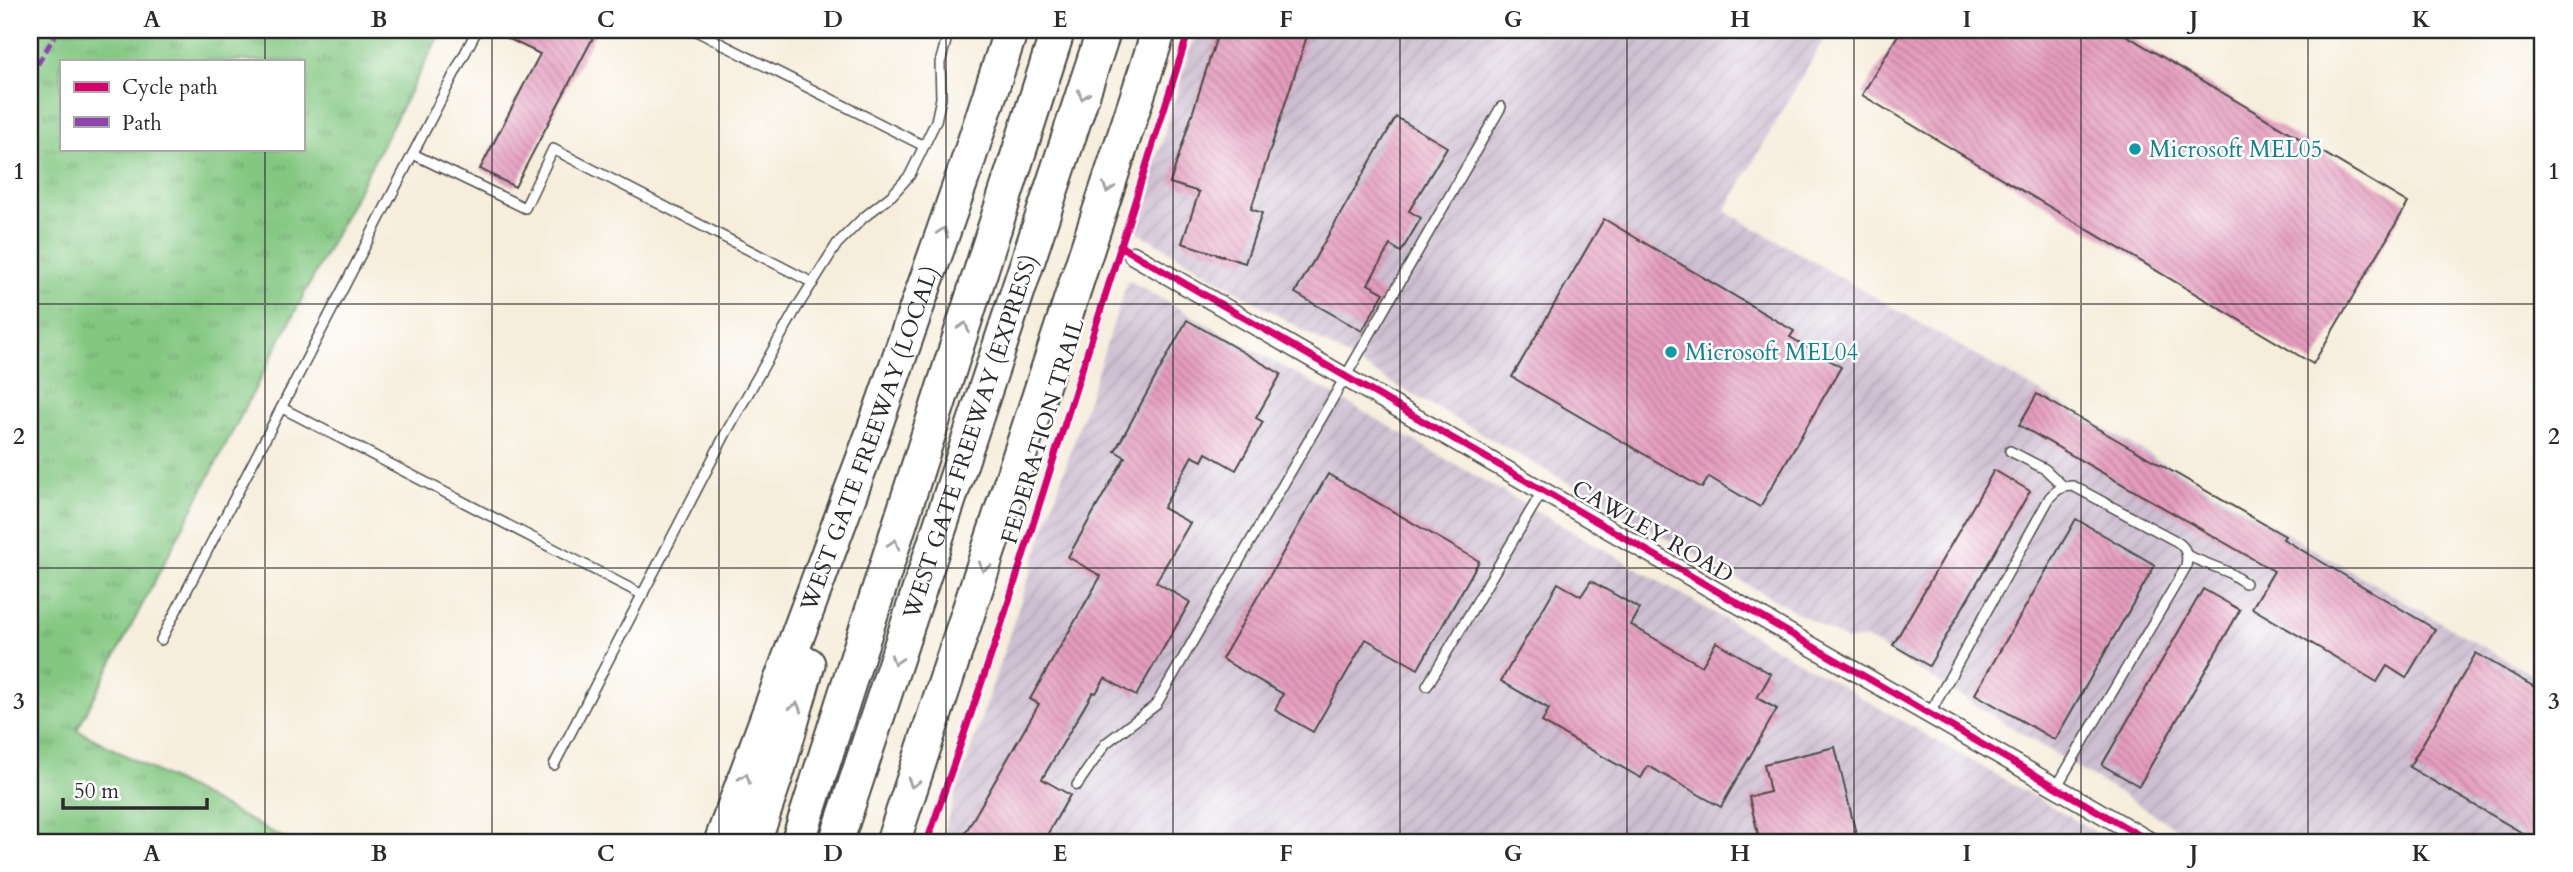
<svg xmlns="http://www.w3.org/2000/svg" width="2573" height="872" viewBox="0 0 2573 872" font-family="Cardo,serif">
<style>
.industrial{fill:url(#industrial-furrows)}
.grass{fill:url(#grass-tufts);stroke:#577956;stroke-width:2;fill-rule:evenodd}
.building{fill:url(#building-back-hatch)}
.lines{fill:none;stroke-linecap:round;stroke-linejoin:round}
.service-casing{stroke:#494845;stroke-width:12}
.minor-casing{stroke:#494845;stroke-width:21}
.motorway-casing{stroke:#494845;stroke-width:37}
.service{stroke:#fff;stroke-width:9}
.minor{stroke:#fff;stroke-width:18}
.motorway{stroke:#fff;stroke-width:33}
.quiet{stroke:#8e44ad;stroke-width:5;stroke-dasharray:10 5;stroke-linecap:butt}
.cycleway-casing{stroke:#fff;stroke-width:11}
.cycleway{stroke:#d6006c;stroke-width:7}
.oneway{stroke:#a0a0a0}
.grid{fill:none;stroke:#2b2b2b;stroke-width:2;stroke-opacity:0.55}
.culture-dot{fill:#0f9aa8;stroke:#fff;stroke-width:2.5}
.labels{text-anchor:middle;stroke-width:5;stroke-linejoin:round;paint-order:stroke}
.culture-label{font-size:23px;fill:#0d838f;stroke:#fff;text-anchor:start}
.street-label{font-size:23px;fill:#2b2b2b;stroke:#fff}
.neatline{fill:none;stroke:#2b2b2b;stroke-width:2.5}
.grid-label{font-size:23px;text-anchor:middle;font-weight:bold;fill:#2b2b2b}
</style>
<defs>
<pattern id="industrial-furrows" width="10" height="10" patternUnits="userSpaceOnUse" patternTransform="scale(1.75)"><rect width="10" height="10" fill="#cebed1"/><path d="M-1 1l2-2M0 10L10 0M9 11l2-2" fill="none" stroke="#b1a3b4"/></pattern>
<pattern id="grass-tufts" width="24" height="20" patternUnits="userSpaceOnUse" patternTransform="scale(1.75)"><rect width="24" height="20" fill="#83c781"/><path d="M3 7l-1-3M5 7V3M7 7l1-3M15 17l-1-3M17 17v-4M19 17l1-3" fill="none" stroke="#6ba26a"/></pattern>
<pattern id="building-back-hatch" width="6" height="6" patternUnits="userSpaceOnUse" patternTransform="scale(1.75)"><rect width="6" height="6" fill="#e59bbd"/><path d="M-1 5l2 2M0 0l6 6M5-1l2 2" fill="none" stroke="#ba7f9a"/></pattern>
</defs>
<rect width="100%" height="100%" fill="#fff"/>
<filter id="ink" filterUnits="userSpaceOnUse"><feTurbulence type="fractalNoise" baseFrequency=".0143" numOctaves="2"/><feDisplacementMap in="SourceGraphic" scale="14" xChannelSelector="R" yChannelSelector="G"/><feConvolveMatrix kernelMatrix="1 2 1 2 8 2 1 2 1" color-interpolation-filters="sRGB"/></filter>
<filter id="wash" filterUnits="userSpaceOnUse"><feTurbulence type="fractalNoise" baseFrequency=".00686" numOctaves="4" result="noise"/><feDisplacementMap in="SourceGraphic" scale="28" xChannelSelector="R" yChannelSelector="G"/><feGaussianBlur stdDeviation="1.57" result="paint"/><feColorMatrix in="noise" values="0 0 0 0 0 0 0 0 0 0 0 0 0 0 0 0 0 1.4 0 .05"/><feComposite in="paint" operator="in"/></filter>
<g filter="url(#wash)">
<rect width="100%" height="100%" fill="#f6eddb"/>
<!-- industrial -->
<g class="industrial">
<path d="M1196,30H1829L1725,211L2543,681V842H2190L2178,829L1866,638L1847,641L1366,368L1135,230Z"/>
<path d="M1128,280L1350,404L2113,842H940Z"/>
</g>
<!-- grass -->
<path class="grass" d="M30,30H442L77,730L291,842H30ZM61,61H303V149H61Z"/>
<g id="blocks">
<!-- building -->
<g class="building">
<path d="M491,30H597L515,187L480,169L540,54Z"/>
<path d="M1219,30H1309L1251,209L1262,213L1245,263L1182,243L1199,192L1170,183Z"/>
<path d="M1901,30H2117L2408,203L2313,364L1862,95Z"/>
<path d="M1396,117L1447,147L1409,211L1421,218L1401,252L1390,245L1368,284L1384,293L1362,331L1295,293Z"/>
<path d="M1604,219L1794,331L1790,337L1841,367L1760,507L1709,477L1702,488L1512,377Z"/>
<path d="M1187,320L1281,374L1256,418L1263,422L1236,470L1206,453L1202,461L1192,456L1163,508L1190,523L1156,582L1190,602L1136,696L1105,678L1096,693L1093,692L1042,779L1070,795L1043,842H960L1039,704L1030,699L1101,576L1068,557L1125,457L1115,451Z"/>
<path d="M2037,394L2285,536L2283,539L2435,629L2406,678L2387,666L2377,682L2252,608L2274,571L2019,425Z"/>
<path d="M1994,470L2030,491L1929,666L1893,645Z"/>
<path d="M1328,474L1479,561L1418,669L1366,639L1313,732L1275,710L1283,694L1222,659Z"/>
<path d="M2076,519L2155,565L2055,740L1975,694Z"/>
<path d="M1591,581L1640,609L1631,625L1702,666L1716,642L1771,674L1757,698L1777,709L1721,807L1648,766L1641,778L1542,722L1549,709L1501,681L1558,583L1581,596Z"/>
<path d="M2203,589L2240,610L2139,786L2102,765Z"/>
<path d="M2476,653L2543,692V842H2538L2409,767Z"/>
<path d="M1835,747L1858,842H1760L1749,797L1770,792L1764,764Z"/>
</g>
</g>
</g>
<g filter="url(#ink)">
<use href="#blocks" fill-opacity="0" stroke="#494845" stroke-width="2"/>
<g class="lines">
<!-- service casing -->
<g class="service-casing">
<g id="service">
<path d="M694,30L924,146"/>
<path d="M413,154L525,208L553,149L813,283"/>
<path d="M282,408L643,595"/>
<path d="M2010,451L2045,469L2063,486"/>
<path d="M2188,556L2228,572L2245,583"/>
<path d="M161,640L477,30"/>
<path d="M1427,686L1543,490"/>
<path d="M1930,713L2050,497C2058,489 2062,486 2073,486L2176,541C2187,548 2188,555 2186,567L2057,786"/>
<path d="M554,765L727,431L796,309L837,244L863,218L892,195L910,175L936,121L941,98L940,63L949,30"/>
<path d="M1077,785L1106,743L1156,705L1501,107"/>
</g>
</g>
<!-- minor casing -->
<g class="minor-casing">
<path id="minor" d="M1133,255L2151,842"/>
</g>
<!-- motorway casing -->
<g class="motorway-casing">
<g id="motorway">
<path id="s1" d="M721,842L872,435L966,167L1011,30"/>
<path d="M754,842L778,770L808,664"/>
<path d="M798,842L1058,30"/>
<path id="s2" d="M836,842L1104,30"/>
<path d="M893,842L1159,30"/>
</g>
</g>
<!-- service -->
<use href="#service" class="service"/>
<!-- minor -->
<use href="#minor" class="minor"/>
<!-- motorway -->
<use href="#motorway" class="motorway"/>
<!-- quiet -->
<path class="quiet" d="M30,77L58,30"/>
<!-- cycleway casing -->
<g class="cycleway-casing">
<g id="cycleway">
<path d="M1120,246L2151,842"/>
<path d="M927,842L1000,629L1189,30"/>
</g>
</g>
<!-- cycleway -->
<use href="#cycleway" class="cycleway"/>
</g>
<!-- one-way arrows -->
<defs><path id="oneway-chevron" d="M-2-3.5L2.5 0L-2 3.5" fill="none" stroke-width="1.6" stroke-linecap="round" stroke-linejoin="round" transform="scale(1.75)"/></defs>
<g class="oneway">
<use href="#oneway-chevron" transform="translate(1083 95) rotate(108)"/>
<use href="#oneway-chevron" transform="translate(1108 188) rotate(108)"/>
<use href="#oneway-chevron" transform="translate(943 232) rotate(-71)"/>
<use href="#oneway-chevron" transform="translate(964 327) rotate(-72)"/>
<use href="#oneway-chevron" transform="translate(894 544) rotate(-72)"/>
<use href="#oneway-chevron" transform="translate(984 567) rotate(108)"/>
<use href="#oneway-chevron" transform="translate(896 660) rotate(108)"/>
<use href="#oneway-chevron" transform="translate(796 707) rotate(-74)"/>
<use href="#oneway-chevron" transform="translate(745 778) rotate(-70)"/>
<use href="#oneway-chevron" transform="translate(913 783) rotate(108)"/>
</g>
</g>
<!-- grid -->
<path class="grid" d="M265,30V61M492,30V842M719,30V842M946,30V842M1173,30V842M1400,30V842M1627,30V842M1854,30V842M2081,30V842M2308,30V842M265,149V842M30,304H2543M30,568H2543"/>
<!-- markers -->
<g class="culture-dot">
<circle cx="2135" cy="149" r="7"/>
<circle cx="1671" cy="352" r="7"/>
</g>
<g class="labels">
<!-- culture labels -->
<g class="culture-label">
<text x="2149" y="157">Microsoft MEL05</text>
<text x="1685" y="360">Microsoft MEL04</text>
</g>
<!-- street labels -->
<g class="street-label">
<text transform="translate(1042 431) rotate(-73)" y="8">FEDERATION TRAIL</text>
<text dy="8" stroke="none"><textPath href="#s2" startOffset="427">WEST GATE FREEWAY (EXPRESS)</textPath></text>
<text dy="8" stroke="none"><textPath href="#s1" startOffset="430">WEST GATE FREEWAY (LOCAL)</textPath></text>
<text transform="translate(1653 531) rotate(30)" y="8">CAWLEY ROAD</text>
</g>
</g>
<!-- margin -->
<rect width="2573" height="872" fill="none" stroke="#fff" stroke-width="77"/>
<!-- legend -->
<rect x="60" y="60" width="245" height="91" fill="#ffffff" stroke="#aaaaaa" stroke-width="2"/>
<rect x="74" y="82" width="35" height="10" fill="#d6006c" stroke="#aaaaaa" stroke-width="2"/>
<text x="122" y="94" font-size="21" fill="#2b2b2b">Cycle path</text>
<rect x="74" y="117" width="35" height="10" fill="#8e44ad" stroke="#aaaaaa" stroke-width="2"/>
<text x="122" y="130" font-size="21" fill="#2b2b2b">Path</text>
<!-- scale -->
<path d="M63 798v10h144v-10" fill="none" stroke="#2b2b2b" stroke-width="3.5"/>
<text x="74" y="798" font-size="21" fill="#2b2b2b" stroke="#ffffff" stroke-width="5" paint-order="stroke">50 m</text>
<rect x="38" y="38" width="2496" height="796" class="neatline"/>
<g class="grid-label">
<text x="152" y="27">A</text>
<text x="379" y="27">B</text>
<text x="606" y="27">C</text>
<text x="833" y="27">D</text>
<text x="1060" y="27">E</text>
<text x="1286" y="27">F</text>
<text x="1513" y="27">G</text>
<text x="1740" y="27">H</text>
<text x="1967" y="27">I</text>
<text x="2194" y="27">J</text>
<text x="2421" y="27">K</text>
<text x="19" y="179">1</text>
<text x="2554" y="179">1</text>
<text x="19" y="444">2</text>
<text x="2554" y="444">2</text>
<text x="19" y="709">3</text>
<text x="2554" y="709">3</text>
<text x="152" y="861">A</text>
<text x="379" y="861">B</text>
<text x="606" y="861">C</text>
<text x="833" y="861">D</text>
<text x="1060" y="861">E</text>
<text x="1286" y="861">F</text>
<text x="1513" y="861">G</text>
<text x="1740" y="861">H</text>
<text x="1967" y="861">I</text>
<text x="2194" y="861">J</text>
<text x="2421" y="861">K</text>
</g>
</svg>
